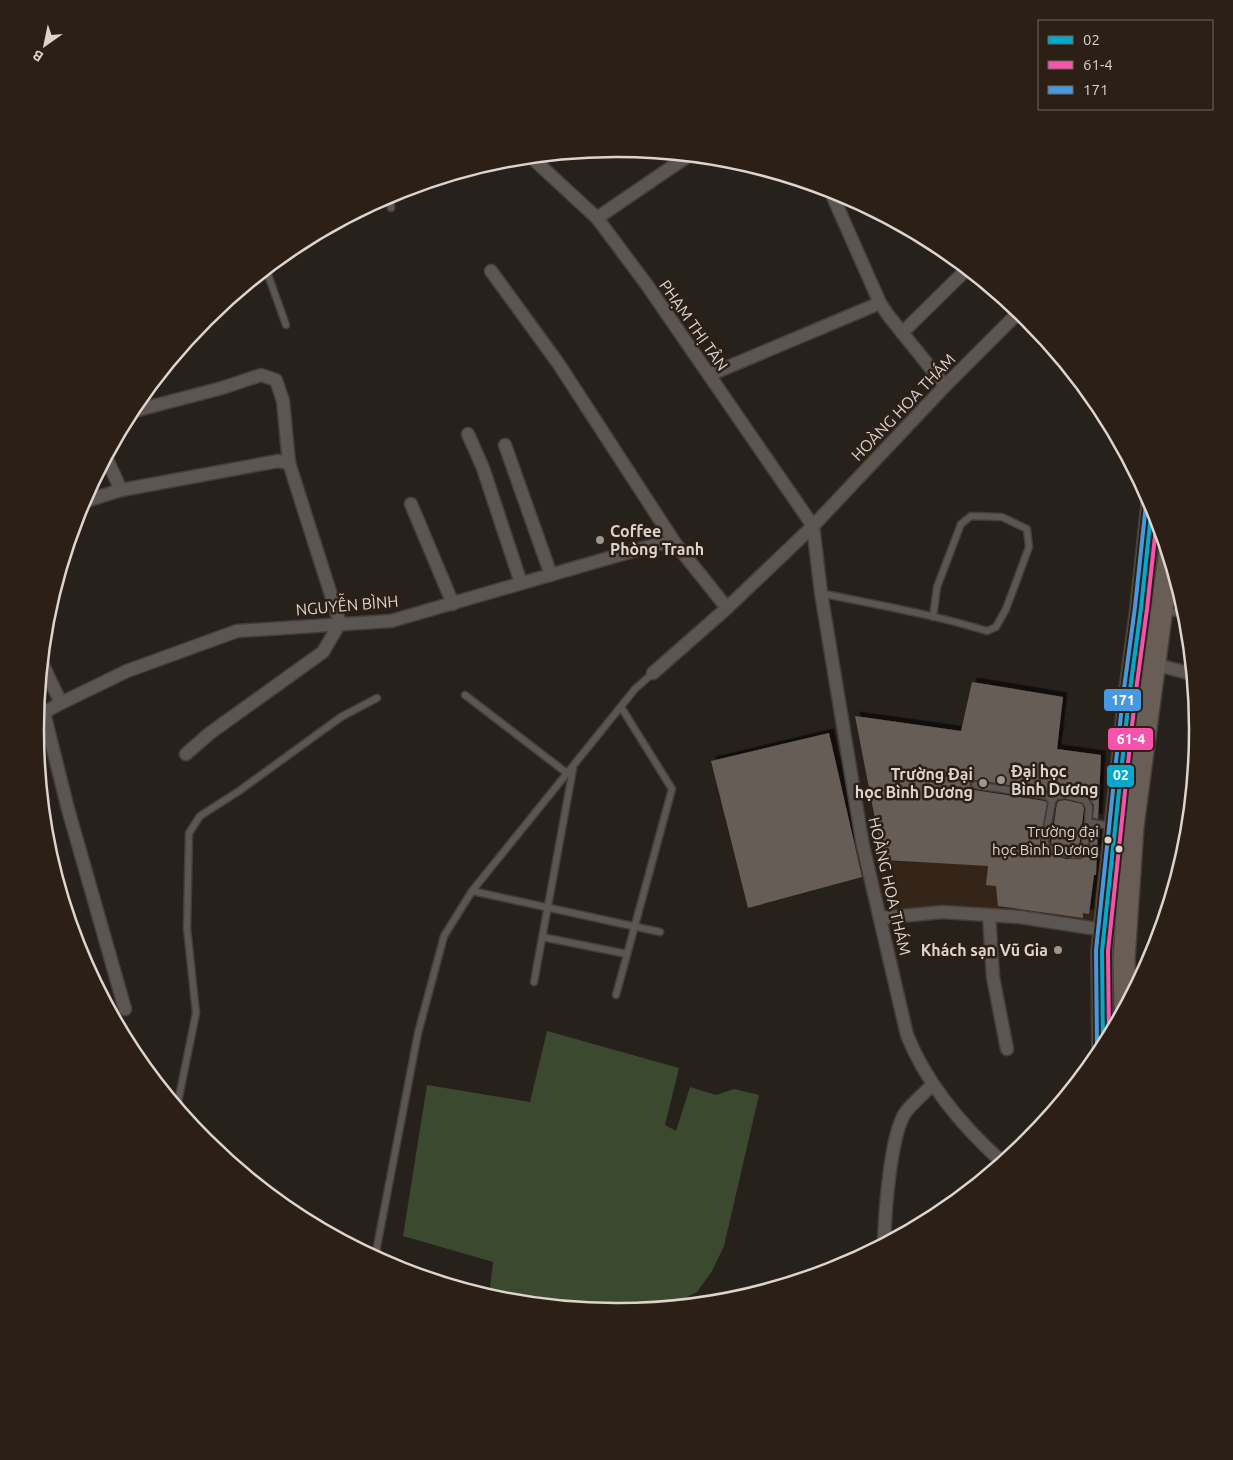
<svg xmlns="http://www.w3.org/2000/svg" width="1233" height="1460" viewBox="0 0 1233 1460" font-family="Ubuntu,sans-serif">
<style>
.built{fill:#352518}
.green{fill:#3b492e}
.building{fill:#665d56;filter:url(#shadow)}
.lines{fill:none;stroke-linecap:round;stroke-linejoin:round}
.service-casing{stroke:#443e3a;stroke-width:9}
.minor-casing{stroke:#443e3a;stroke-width:15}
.trunk-casing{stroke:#443e3a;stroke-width:24}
.service{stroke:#5b5651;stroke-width:6}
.minor{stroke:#5b5651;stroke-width:12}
.trunk{stroke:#685e56;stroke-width:21}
.bus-1-casing{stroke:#2c2016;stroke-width:8}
.bus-2-casing{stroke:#2c2016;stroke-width:8}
.bus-3-casing{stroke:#2c2016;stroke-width:8}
.bus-1{stroke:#00a9ce;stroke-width:4}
.bus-2{stroke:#f653ac;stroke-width:4}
.bus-3{stroke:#4699e1;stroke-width:4}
.poi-dot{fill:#9d958f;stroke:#2c2016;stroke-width:2}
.bus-dot{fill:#dcd4cd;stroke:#2c2016;stroke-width:2}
.labels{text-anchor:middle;stroke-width:5;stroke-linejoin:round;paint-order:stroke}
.bus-label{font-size:15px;fill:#dcd4cd;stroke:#2c2016;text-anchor:end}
.street-label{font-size:16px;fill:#dcd4cd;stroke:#2c2016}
.poi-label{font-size:16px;font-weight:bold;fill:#dcd4cd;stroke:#2c2016;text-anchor:start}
.rim{fill:none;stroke:#dcd4cd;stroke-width:2.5}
.line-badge{stroke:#2c2016;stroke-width:2}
.badge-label{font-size:14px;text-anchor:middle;font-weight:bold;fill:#fff}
</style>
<defs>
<filter id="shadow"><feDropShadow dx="4.5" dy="-4.5" stdDeviation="0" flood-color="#0009"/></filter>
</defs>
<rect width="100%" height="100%" fill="#27211b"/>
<!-- built -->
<path class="built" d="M890,861L1019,867L1096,875L1092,922L900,913Z"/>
<!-- green -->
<path class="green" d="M547,1031L679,1068L665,1125L676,1131L690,1087L716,1095L734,1089L759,1095L724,1246L712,1271L697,1292L667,1307L616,1311L503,1300L489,1296L493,1262L403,1236L427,1085L530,1102Z"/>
<!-- building -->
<g class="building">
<path d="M972,682L1063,697L1057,749L1101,755L1098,819L1093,818L1094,805L1086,795L1065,790L1055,791L1052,794L1048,791L976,780L971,782L970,785L974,790L1045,801L1047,803L1040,842L1042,851L1049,854L1066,859H1081L1089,851L1093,828L1098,829L1096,875H1094L1089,914L1083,913V918L998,906L996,886L986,885L988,866L883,860L855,716L961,731Z"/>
<path d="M829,733L862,877L748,908L711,761Z"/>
<path d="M1065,800L1082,804L1084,808L1079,848L1077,850L1051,844L1057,803L1059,801Z"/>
</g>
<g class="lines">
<!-- service casing -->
<g class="service-casing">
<g id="service">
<path d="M390,195L391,208"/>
<path d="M266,269L286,325"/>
<path d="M821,593C876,605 933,614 987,631L996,627L1006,609L1029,547L1027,529L1002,517L971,516L961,524L937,587L933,617"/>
<path d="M1164,611L1186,614"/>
<path d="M465,695L568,774"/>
<path d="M975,785L1047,796L1052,801L1045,841L1046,848C1057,852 1068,855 1079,855L1084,850L1088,825L1092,823L1112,826"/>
<path d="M1052,801L1056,796L1065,795L1085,800L1089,807L1088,825"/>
<path d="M472,891L660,932"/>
<path d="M542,937L627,954"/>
<path d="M534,982L573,769"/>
<path d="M616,995L672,789L621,707"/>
<path d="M177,1107L196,1013L187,928L189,833L200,816L239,791L341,717L377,698"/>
<path d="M375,1257L418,1033L444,936L472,891L635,689L653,673"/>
</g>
</g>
<!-- minor casing -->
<g class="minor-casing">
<g id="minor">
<path d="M531,157L597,218L647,285L813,526L821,593L863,846L907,1035C927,1085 962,1126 1002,1162"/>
<path d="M830,190L880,303L888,315L945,386"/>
<path d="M597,218L688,156"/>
<path d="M491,271L558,363L675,543"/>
<path d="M902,333L967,269"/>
<path d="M709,375L880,303"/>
<path d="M130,412L222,388L261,375L276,380L283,401L289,463"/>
<path d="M468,434L483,468L521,583"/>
<path d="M505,445L551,575"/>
<path d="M106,457L121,490"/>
<path d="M82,502L121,490L278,461L289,463L340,623L323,652L210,733L186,754"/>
<path d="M411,504L453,604"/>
<path d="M42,663L61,703"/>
<path d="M1154,664L1192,674"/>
<path d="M653,673L727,608L813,526L945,386L1019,312"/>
<path d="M44,713L68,809L125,1009"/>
<path d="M36,717L61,703L127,671L237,631L391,621L657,544L675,543L727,608"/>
<path d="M989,915L993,977L1007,1049"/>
<path d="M881,918L942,912L1020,917L1104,930"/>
<path d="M884,1243C885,1213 890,1137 905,1113C912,1103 924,1094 932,1085"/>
</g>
</g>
<!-- trunk casing -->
<g class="trunk-casing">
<g id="trunk">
<path d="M1125,1006L1124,959L1133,826L1169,556"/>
<path d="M1103,1047L1102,951L1129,697L1141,608L1152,505"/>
</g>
</g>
<!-- service -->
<use href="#service" class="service"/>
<!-- minor -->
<use href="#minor" class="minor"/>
<!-- trunk -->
<use href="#trunk" class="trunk"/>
<!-- bus-1 casing -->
<g class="bus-1-casing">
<path id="bus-1" d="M1103,1047L1102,951L1129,697L1141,608L1152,505"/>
</g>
<!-- bus-2 casing -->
<g class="bus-2-casing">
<path id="bus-2" d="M1109,1036L1108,951L1135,698L1147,609L1157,518"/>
</g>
<!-- bus-3 casing -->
<g class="bus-3-casing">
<path id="bus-3" d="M1097,1047L1096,950L1123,696L1135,607L1146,504"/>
</g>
<!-- bus-1 -->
<use href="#bus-1" class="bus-1"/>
<!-- bus-2 -->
<use href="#bus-2" class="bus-2"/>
<!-- bus-3 -->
<use href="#bus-3" class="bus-3"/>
</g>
<!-- markers -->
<g class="poi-dot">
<circle cx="600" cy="540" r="5"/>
<circle cx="1001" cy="780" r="5"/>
<circle cx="983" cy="783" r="5"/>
<circle cx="1058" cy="950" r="5"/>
</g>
<g class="bus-dot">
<circle cx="1108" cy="840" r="4.5"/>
<circle cx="1119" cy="849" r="4.5"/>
</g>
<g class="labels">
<!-- bus labels -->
<g class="bus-label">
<text x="1099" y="837">Trường đại<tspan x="1099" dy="18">học Bình Dương</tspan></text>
</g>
<!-- street labels -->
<g class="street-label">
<text transform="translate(694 325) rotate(55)" y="6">PHẠM THỊ TÂN</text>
<text transform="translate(903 407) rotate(-46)" y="6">HOÀNG HOA THÁM</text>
<text transform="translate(347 605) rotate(-5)" y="6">NGUYỄN BÌNH</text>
<text transform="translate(890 886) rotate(77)" y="6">HOÀNG HOA THÁM</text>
</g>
<!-- poi labels -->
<g class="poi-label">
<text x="610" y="537">Coffee<tspan x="610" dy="18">Phòng Tranh</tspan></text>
<text x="1011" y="777">Đại học<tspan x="1011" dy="18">Bình Dương</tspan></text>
<text x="973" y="780" text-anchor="end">Trường Đại<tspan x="973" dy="18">học Bình Dương</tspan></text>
<text x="1048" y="956" text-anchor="end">Khách sạn Vũ Gia</text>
</g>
</g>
<!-- crop -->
<path d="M0 0H1233V1460H0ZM616 157H617A572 572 0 0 1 1189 729V731A572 572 0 0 1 617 1303H616A572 572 0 0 1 44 731V729A572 572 0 0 1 616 157Z" fill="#2c2016" fill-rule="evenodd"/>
<path class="rim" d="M616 157H617A572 572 0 0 1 1189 729V731A572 572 0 0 1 617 1303H616A572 572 0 0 1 44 731V729A572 572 0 0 1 616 157Z"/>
<g class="line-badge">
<rect x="1103" y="688" width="39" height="24" rx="5" fill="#4699e1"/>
<rect x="1107" y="727" width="47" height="24" rx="5" fill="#f653ac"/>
<rect x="1106" y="764" width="29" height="24" rx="5" fill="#00a9ce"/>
</g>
<g class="badge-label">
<text x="1123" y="705">171</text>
<text x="1131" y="744">61-4</text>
<text x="1121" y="780">02</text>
</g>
<!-- legend -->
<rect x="1038" y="20" width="175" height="90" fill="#2c2016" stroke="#72685f"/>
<rect x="1048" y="36" width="25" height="8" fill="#00a9ce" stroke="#72685f"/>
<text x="1083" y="45" font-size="15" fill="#dcd4cd">02</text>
<rect x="1048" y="61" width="25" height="8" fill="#f653ac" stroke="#72685f"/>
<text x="1083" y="70" font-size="15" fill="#dcd4cd">61-4</text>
<rect x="1048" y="86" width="25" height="8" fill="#4699e1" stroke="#72685f"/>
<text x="1083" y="95" font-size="15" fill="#dcd4cd">171</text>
<!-- north arrow -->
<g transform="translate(45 45) rotate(213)" stroke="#2c2016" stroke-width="4" paint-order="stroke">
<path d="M0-4L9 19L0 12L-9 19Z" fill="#dcd4cd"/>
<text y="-8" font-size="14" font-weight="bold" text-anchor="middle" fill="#dcd4cd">B</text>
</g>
</svg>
